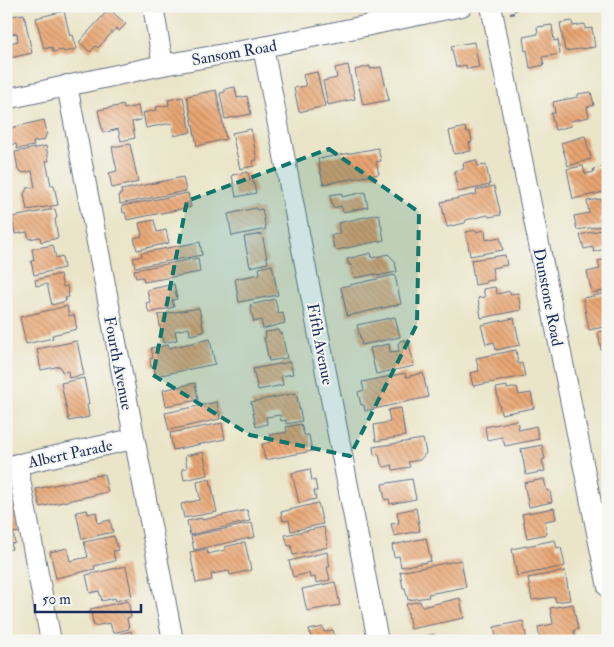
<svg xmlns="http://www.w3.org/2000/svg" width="614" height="647" viewBox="0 0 614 647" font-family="'IM FELL Double Pica',serif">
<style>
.building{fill:url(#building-back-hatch)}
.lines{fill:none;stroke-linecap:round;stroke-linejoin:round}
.minor-casing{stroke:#636f83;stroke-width:22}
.path{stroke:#636f83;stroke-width:2.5;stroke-dasharray:4 4;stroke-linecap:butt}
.minor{stroke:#fff;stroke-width:20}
.marked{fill:#0f766e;fill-opacity:0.2;stroke:#0f766e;stroke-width:4;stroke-dasharray:10 6;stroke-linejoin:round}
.labels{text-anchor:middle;stroke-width:4;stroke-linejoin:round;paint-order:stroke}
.street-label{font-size:16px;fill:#1b2f5e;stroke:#f6f6f2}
</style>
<defs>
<pattern id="building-back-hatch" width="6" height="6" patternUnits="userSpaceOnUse" patternTransform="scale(1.25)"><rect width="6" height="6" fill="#e9a571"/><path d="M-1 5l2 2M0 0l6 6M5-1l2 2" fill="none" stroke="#bc8760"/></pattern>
</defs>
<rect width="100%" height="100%" fill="#f6f6f2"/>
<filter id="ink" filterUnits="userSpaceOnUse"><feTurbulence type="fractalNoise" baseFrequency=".02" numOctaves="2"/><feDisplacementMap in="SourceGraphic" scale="10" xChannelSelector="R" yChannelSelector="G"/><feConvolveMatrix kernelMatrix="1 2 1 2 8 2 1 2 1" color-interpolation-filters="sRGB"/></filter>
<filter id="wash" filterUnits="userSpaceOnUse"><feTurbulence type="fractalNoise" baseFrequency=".0096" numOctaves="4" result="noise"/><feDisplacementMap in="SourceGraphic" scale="20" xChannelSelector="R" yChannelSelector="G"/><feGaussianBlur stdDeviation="1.12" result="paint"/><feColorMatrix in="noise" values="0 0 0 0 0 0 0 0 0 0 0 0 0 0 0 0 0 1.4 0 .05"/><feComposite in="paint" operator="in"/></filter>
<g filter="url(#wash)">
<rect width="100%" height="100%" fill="#eae5c8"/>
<g id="blocks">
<!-- building -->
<g class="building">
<path d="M109,9L126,24L119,31L116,28L98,48L96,46L90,52L79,42Z"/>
<path d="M64,11L70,36L73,35L77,49L64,52L63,50L53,52L52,47L44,49L36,18Z"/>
<path d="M24,14L32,53L6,59V44L18,41L17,33L6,35V17Z"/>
<path d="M572,21L573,26L585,24V29L592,28L595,47L565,51L560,23Z"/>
<path d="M552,25L554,41L558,40L560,54L542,57L544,65L530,68L527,50L525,51L523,37L538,34L537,27Z"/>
<path d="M474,42L479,67L467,69L466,65L456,67L451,46Z"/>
<path d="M348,65L355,99L328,105L323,81L337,78L335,68Z"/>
<path d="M370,66V69L381,67L389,100L363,105L355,70Z"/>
<path d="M317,72L325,106L299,112L294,88L306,86L303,75Z"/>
<path d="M235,87L237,98L247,96L251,114L225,119L220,93L225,92V89Z"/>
<path d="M216,90L226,139L197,146L187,96Z"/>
<path d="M591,92L594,105L587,107L589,117L570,121L571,126L555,130L551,113H555L553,102L578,97V94Z"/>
<path d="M183,97L191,132L174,136L172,123L146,128L143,113L157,110L156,107L169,105L168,100Z"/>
<path d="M124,105V109L138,106L141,120L132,122L135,138L121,141L118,129L103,133L98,110Z"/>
<path d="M44,120L47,133L44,140L33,142L34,146L17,149L16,144L8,145L6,137V129Z"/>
<path d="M465,127L466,132H470L472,142L469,143L471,151L454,154L449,131Z"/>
<path d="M251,129L257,160L253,161L254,166L240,169L232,133Z"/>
<path d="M585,136L591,159L568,166L561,143Z"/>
<path d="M130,144L138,182L112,188L109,173L117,171L112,147Z"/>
<path d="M46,146L49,161H46L51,185H54L58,205L27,210L24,194L27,188L35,187L32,171L24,173L18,170L15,152Z"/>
<path d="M378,148L381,161L376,162L379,174L323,184L318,159Z"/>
<path d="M6,149L12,172L6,173Z"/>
<path d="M476,160L478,166L486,165L490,185L458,192L454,171L464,169L463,163Z"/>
<path d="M583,166L585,174L594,172L593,169L605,166L608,177V191L573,199L567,169Z"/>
<path d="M248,172L250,181L253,180L256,193L236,197L232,175Z"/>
<path d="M183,177L186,191L120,204L119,194H122L121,190Z"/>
<path d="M494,186L501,215L489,217L488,215L466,220L465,223L447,227L441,202L477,194L476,190Z"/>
<path d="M365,192L368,207L343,212L341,206L333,208L330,195L342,193V197Z"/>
<path d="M188,193L191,207L127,220L125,212L123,213L122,206Z"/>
<path d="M601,199L605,218H600L601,226L577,230L574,216L589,213L587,201Z"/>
<path d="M256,208L257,210L262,209L266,229L232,236L228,214Z"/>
<path d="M55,209L57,218L55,219L58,238L41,242L40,237L29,239L27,232L15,234L12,217Z"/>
<path d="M379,214L384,240L337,250L334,248L331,235L340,234L338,223Z"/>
<path d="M154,220L157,232L166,230L169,243L137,250L134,238L142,236L139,223Z"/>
<path d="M605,229L608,235V248L594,252L593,247L584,249L580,235Z"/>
<path d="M476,230V232L485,230L486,240L500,237L503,250L470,256L466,232Z"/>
<path d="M262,234L268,263L250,267L244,237Z"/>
<path d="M200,242L202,255L135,267L133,258L142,256L141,253Z"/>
<path d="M53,245L56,258L62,256L64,268L34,275L31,261L34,260L32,249Z"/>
<path d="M371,253L372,258L388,254L395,261L397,272L377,276L376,274L354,278L351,265H349L347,259Z"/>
<path d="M505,255L507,265L492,268L494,280L486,281V283L475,285L471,260Z"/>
<path d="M198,258L200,272L144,282L143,277L136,278L134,270Z"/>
<path d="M608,259V290L592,293L587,272L600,269L598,261Z"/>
<path d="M272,265L278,295L239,302L235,279L260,274L259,268Z"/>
<path d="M60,274L63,287L67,286L69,297L65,298L66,301L52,305L47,284L36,286L35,280Z"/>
<path d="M395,275L401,304L347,316L341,287Z"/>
<path d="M174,284L177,299L172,300L174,307L149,313L146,303L150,302L147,290Z"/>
<path d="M495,287L497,294L510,291V294L518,293L521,310L481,318L478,298L485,297L483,289Z"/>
<path d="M608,293V326L589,330L583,298Z"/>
<path d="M275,299L278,313L283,312L285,323L263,329L261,320L254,322L250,305Z"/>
<path d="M67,306L69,316L74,315L77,329L52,335L53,338L26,344L20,317Z"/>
<path d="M199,308L204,332L190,335L189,328L175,331L177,340L163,343L158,315Z"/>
<path d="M395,317L400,337L362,345L357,325Z"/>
<path d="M514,318L520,345L496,350L494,342L486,344L481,325Z"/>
<path d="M279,330L280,334L282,333L287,358L269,361L264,338L266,337L265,332Z"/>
<path d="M608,330V349L601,350L598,332Z"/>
<path d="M210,339L215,364L156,376L154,367H151L150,359L153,358L151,348L168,345L169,348Z"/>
<path d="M404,340L409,344L414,366L376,374L370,348L389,344L390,352L399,351L398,344L400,341Z"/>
<path d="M77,341L84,375L69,378L68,371L62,372L60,366L41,370L37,349Z"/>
<path d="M516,350L518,364L522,363L525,376L473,386L470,373L479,371L476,358Z"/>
<path d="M608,361V379H607L604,362Z"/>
<path d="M290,362L293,374L281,376L283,385L258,390L253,369Z"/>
<path d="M405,373L406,377L423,373L428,397L365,411L364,405H361L358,392L364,390L362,382Z"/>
<path d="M84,378L89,404L87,405L89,417L69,421L61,383Z"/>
<path d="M195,383L198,400L166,406L163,390Z"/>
<path d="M507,386V389L517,387L519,395L531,393L534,408L501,414L496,388Z"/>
<path d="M296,393L302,421L286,424V420L281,421L280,415L266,417L267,424L256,427L251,402Z"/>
<path d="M217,402L220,419L169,430L165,413Z"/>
<path d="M401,408L405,436L376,441L374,425L390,422L388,410Z"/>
<path d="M6,417H7L10,431L6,432Z"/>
<path d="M517,420L519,430L536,426L539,439L505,446L502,437L487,440L485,427Z"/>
<path d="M222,423L225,439L173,450L170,433Z"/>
<path d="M301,424L304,435H309L312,451L265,460L262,444L271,442L270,435L287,432L286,427Z"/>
<path d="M423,439L426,453L420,460L408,462L410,467L393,470L392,465L385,467L381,464L379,454L374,455L373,447Z"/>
<path d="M542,445L545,459L542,460L545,471L526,475L521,449Z"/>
<path d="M203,452L208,475L184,480L182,469L187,468L185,456Z"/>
<path d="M310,469L312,481L315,480L317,491H314L316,499L299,503L292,473Z"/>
<path d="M104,474L108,492L40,507L36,489Z"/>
<path d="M210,479L217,512L184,518L181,504L200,500L197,482Z"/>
<path d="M412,479L416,499L390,504L389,499L385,500L382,484Z"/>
<path d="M544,479L547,491H550L552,502L529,507L524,483Z"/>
<path d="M17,496L21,512L16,513L20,532L13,533L15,543L11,544L12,549L6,550V499Z"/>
<path d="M318,503L323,524L291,531L289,520L283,521L281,512Z"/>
<path d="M416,508L420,531L394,536L391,524L399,523L397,512Z"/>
<path d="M554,508L556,519L545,521L547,534L527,538L522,514Z"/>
<path d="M87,510L88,514L96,512L98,523L110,520L113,532L82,539L76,512Z"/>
<path d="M247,510L250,521L190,535L187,521L202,518V520Z"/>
<path d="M252,523L255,537L194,550L191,536Z"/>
<path d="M324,527L328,547L293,555L291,545L288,546L285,535Z"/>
<path d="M114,536L118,550L113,551L115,561L94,566L95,569L56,578L50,552L67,548L70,561L88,557L84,542Z"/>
<path d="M426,538L431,561L401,567L399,556L394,557L392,545Z"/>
<path d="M555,540L557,548L561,547L565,566L517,576L512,549Z"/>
<path d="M245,542L251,570L230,575L229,571L211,574L212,580L196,583L190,552L207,549L208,554L225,550V547Z"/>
<path d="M327,552L330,567H327L330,580L316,583L315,577L310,578L309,573L293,577L289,561Z"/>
<path d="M461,560L466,587L428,594L429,597L408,600L405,588H403L400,572Z"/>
<path d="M126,566L132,597L116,601L115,598L102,601L99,591L90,593L86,575Z"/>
<path d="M565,571L570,600L556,602L555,597L532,600L528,578Z"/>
<path d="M335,582L340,605L307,611L302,589Z"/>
<path d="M460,598L464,618L411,629L406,604L420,601L422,607Z"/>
<path d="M128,601L131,617L127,618L129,629L113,633L110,623L94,626L90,609Z"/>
<path d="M573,604L578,629L574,630L575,638L560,641H540L538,627L553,624L550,608Z"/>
<path d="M523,621L527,641H497L494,627Z"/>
<path d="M323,627L324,632L333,630L336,641H312L309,630Z"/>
<path d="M131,631L134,641H117L116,635Z"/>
<path d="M434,634L436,641H417V638Z"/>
</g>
</g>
</g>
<g filter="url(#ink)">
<use href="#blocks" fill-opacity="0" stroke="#636f83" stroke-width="1"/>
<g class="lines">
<!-- minor casing -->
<g class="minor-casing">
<g id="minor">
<path d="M153,6L163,65"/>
<path d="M491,6L608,587"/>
<path d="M263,47L378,641"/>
<path d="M67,85L173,641"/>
<path d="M6,99L163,65L263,47L462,6"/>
<path d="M17,464L51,641"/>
<path d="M6,467L133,439"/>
</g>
</g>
<!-- path -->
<path class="path" d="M510,14L516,13L514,6"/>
<!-- minor -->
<use href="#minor" class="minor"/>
</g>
</g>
<!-- marked area -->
<path class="marked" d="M329,149L419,212L417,324L350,456L250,435L153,375L187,201Z"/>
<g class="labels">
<!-- street labels -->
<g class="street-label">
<text transform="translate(234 52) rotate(-10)" y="6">Sansom Road</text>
<text transform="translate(549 297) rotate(79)" y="6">Dunstone Road</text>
<text transform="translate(321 344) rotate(79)" y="6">Fifth Avenue</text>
<text transform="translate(119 363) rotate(79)" y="6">Fourth Avenue</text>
<text transform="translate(70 453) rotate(-12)" y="6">Albert Parade</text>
</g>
</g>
<!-- margin -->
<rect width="614" height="647" fill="none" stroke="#f6f6f2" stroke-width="25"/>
<!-- scale -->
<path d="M35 604v8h106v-8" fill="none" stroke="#1b2f5e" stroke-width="2.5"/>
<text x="42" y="604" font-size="15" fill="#1b2f5e" stroke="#f6f6f2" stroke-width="4" paint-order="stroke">50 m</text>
</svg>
